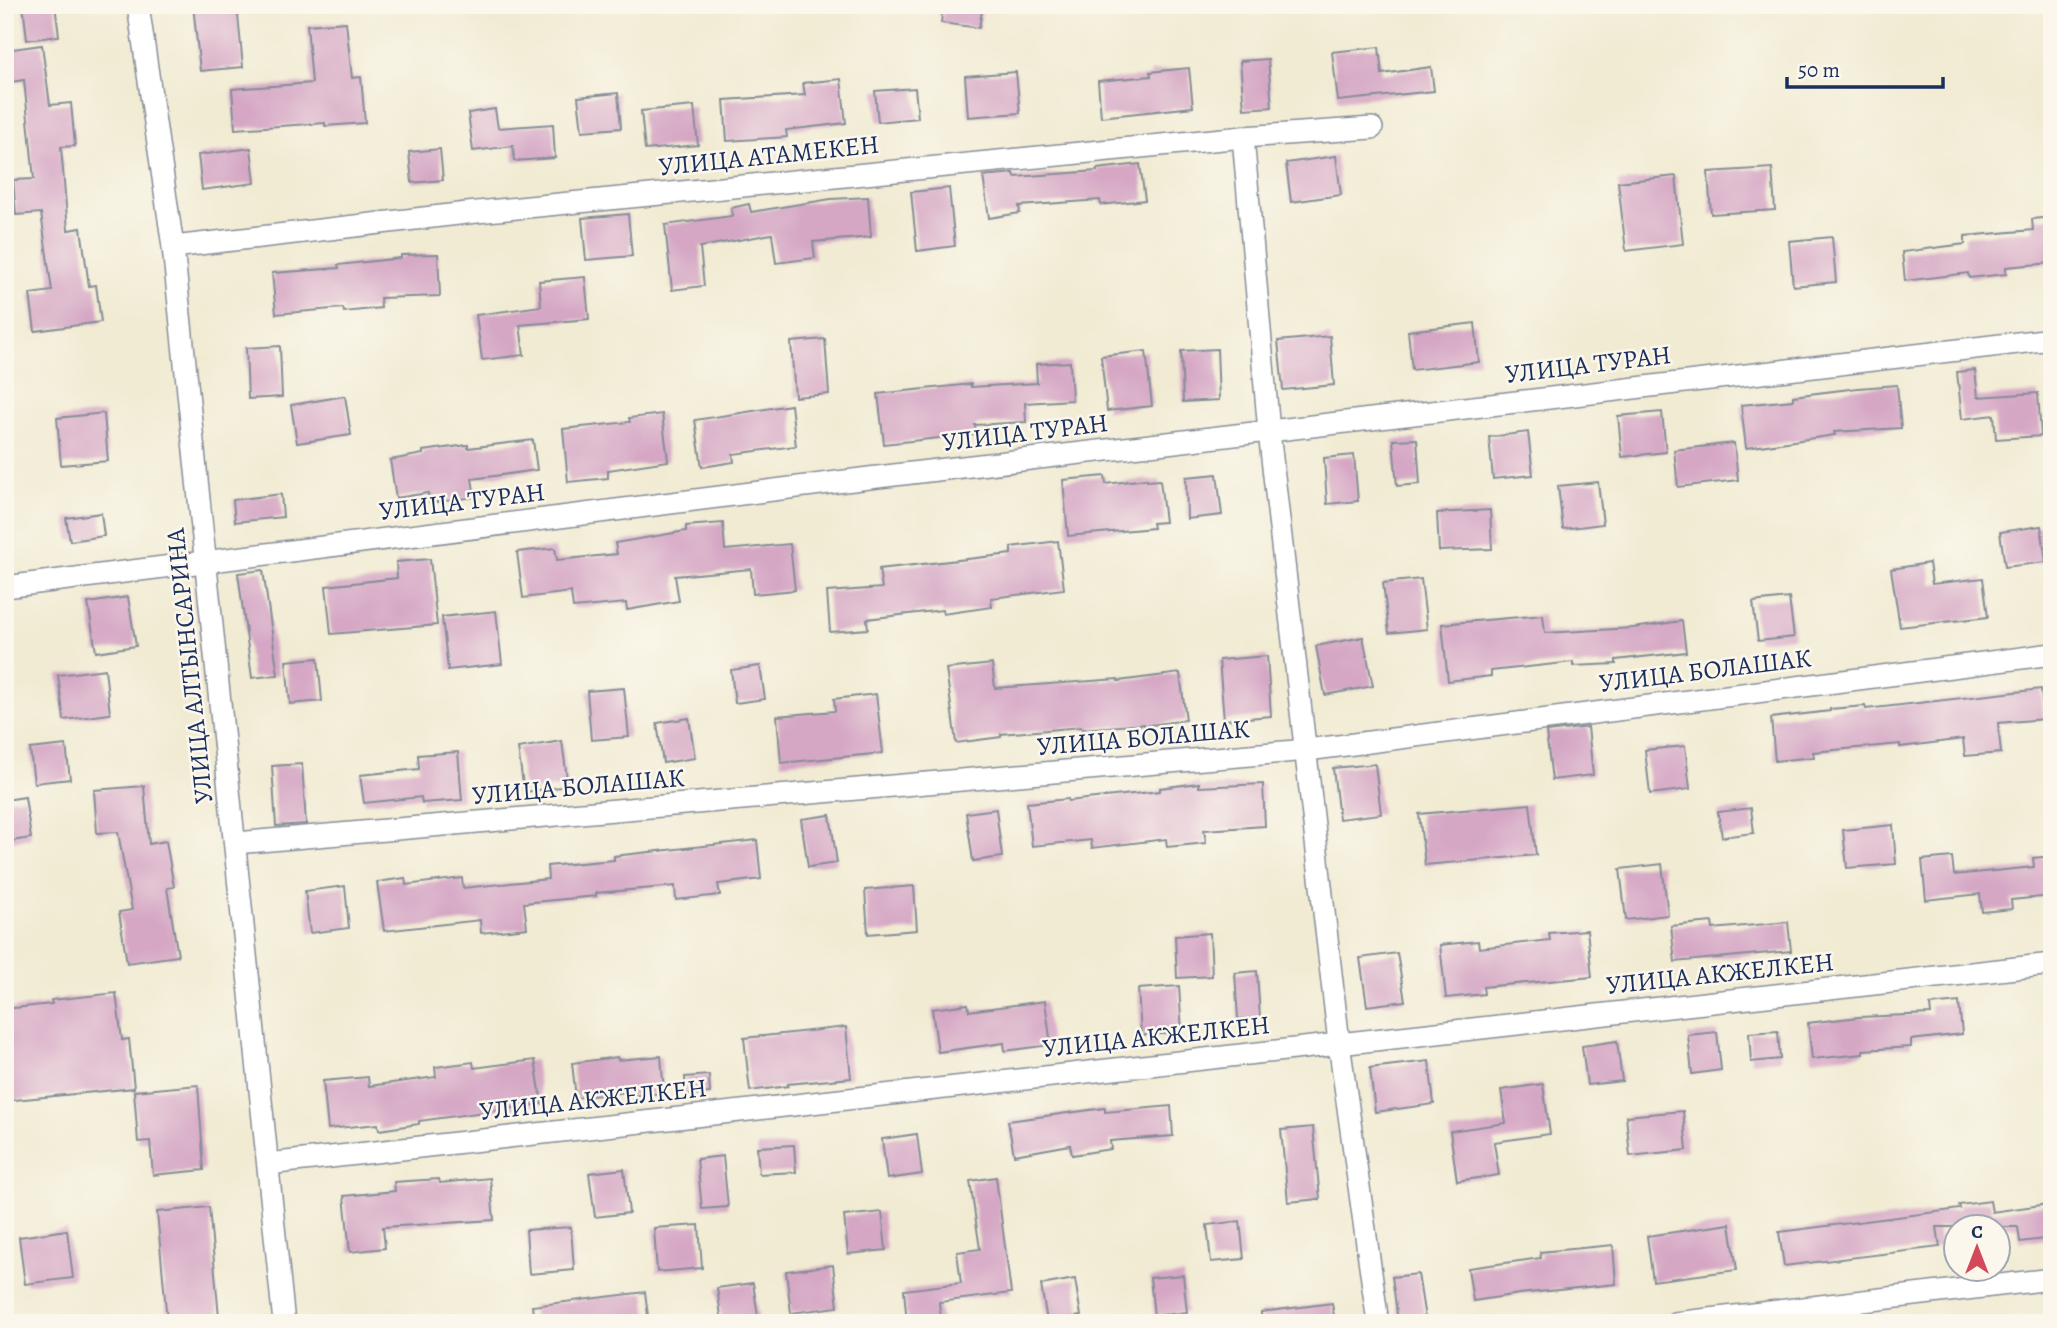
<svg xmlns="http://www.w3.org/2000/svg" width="2057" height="1328" viewBox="0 0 2057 1328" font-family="Alegreya,serif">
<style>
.building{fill:#d5a7c5}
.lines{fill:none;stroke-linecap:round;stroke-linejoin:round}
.minor-casing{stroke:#868d98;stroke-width:24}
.minor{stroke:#fff;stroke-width:21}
.labels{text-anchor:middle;stroke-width:5;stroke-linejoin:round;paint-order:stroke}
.street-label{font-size:26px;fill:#1b2f5e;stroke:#fbf7ec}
</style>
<rect width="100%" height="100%" fill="#fbf7ec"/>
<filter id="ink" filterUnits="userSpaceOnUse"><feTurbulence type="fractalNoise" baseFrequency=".0143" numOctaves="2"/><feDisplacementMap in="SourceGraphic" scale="14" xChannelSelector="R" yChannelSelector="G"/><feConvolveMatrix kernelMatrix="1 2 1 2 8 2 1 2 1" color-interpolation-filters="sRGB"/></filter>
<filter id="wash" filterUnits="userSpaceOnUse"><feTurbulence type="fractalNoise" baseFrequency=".00686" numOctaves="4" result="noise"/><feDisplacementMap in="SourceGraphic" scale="28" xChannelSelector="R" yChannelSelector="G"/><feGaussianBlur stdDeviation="1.57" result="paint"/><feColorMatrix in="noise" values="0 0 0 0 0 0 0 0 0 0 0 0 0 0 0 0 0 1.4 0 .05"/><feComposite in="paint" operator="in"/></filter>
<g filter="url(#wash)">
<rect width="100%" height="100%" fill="#f1ebd3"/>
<g id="blocks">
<!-- building -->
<g class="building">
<path d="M23,5H55L59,36L27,40Z"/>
<path d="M193,5H237L243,67L200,71Z"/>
<path d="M943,5H983L979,28L941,23Z"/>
<path d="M346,22L352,78L361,77L365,123L325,126V123L235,129L232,89L312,83L307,25Z"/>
<path d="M42,45L50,105L71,103L75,146L61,147L68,230L81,228L89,286L96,285L101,322L35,331L30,294L52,291L41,213L16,215L13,180L34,179L24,80L5,83V50Z"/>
<path d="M1379,47L1382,74L1431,67L1434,91L1338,101L1332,52Z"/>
<path d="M1268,59L1272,107L1244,109L1240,61Z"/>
<path d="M1189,68L1193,107L1101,117L1098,81L1151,76L1150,72Z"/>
<path d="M1016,72L1020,113L968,117L965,76Z"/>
<path d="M841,79L846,123L786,130L787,137L727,141L724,100L805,95L803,83Z"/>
<path d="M915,88L918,118L878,122L875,91Z"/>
<path d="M618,93L621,128L582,131L578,97Z"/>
<path d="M694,106L698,145L645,150L641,111Z"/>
<path d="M495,109L498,128L553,124L555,158L514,161L513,146L473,151L468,113Z"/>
<path d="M251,148L255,183L202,190L198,155Z"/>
<path d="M440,149L443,180L412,183L409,152Z"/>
<path d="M1336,156L1341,195L1291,202L1286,163Z"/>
<path d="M1140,164L1145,200L1101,205L1100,200L1019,206L1020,213L989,218L983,176L1014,173L1015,177L1097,171V169Z"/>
<path d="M1772,168L1775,210L1711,214L1708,172Z"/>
<path d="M1676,176L1683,244L1626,251L1618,182Z"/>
<path d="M949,188L955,246L917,251L911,192Z"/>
<path d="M868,197L871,237L813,242L815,258L776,263L772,234L700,247L704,286L672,290L665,225L732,216L731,208L749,204L751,212L831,199Z"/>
<path d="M628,214L632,256L586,260L582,218Z"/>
<path d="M2052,217V263L2006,267V274L1969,278L1968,273L1905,281L1902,252L1965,244V236L2033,230L2032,219Z"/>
<path d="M1832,237L1836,282L1793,286L1789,241Z"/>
<path d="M438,254L440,296L380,298L381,308L344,312L343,308L276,314L272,273L339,268L338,265L401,258V255Z"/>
<path d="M585,277L589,319L520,325L524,355L482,360L476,315L541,306L539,281Z"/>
<path d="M1475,323L1479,362L1412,370L1408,331Z"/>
<path d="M1330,336L1334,385L1283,390L1278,341Z"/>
<path d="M825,339L829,394L795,397L791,342Z"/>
<path d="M280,346L282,397L248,399L246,348Z"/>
<path d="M1217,349L1219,400L1183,402L1181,351Z"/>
<path d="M1146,351L1152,406L1107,411L1101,356Z"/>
<path d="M1070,362L1072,400L1025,403L1026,422L975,425L976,434L884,444L878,394L971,384V387L1037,383L1036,364Z"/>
<path d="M1975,370L1978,397L2038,393L2041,436L1996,439L1994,415L1962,419L1957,372Z"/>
<path d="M1897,385L1901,428L1834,432L1835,435L1746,448L1741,405L1793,400V396L1858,388Z"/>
<path d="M345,396L351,435L297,443L291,405Z"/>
<path d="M791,405L796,446L733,454L734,462L702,467L695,420Z"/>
<path d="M1662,412L1666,452L1622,457L1618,416Z"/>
<path d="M104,413L108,461L61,465L57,418Z"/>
<path d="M662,414L668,461L608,470V478L568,482L563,429L630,422L629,418Z"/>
<path d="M1528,432L1533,475L1493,479L1489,437Z"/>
<path d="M1417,439L1420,484L1397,486L1393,440Z"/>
<path d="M533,440L537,470L472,479L475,497L430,503L428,493L396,498L390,460L423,454V451L468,445V448Z"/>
<path d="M1734,443L1738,480L1678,487L1674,450Z"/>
<path d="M1354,455L1358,501L1327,504L1324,458Z"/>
<path d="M1217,474L1222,515L1187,519L1186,477Z"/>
<path d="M1105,476L1106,484L1147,479V481L1160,480L1165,522L1152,523L1153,528L1068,536L1063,480Z"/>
<path d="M1598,482L1603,524L1563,529L1558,486Z"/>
<path d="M281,494L283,517L235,522L233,500Z"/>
<path d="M1490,510L1492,549L1439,551L1437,513Z"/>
<path d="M101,513L104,536L70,541L66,518Z"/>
<path d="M723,523L725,550L790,544L795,590L753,594L751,569L675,576L679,601L627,610L626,603L573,608L571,592L523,598L517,552L555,548L557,560L617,554L615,543L686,531V526Z"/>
<path d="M2041,526L2046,562L2005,567L2000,532Z"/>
<path d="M1058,541L1064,589L991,598L992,607L943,614L942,610L867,619L868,629L830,632L827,592L882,588L879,569L1011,554V547Z"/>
<path d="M430,559L437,625L331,634L326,586L397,578L396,562Z"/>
<path d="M1929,563L1932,584L1983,578L1988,617L1900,627L1891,569Z"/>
<path d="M263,570L278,675L252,678L238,573Z"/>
<path d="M1421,579L1427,629L1389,633L1383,583Z"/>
<path d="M128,597L136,646L96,652L88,603Z"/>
<path d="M1789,598L1794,637L1758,641L1753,602Z"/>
<path d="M496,611L502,664L448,670L442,617Z"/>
<path d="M1543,615L1545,633L1633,628L1682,621L1686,652L1616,660V664L1573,666V662L1491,671V676L1448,681L1442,624Z"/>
<path d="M1363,637L1373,686L1325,695L1316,646Z"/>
<path d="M1267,656L1271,716L1224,720L1219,660Z"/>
<path d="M318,658L322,701L290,704L286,661Z"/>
<path d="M992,664L995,688L1118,679V681L1180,673L1186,720L1144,726V724L1082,729L1081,727L1001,734V737L956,743L946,669Z"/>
<path d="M760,666L765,699L735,703L731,670Z"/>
<path d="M105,669L110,714L64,720L58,675Z"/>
<path d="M624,688L629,737L591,740L587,691Z"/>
<path d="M2041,689L2044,719L1998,723L2001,753L1965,756L1963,739L1900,747V744L1813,752L1814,757L1775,761L1771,718L1830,711V709L1865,706L1866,709Z"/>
<path d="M876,694L883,753L781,763L777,716L835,711L834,699Z"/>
<path d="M689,718L695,758L663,763L657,723Z"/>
<path d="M1588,727L1593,775L1552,780L1546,732Z"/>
<path d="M562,741L568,786L524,792L518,748Z"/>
<path d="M66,745L70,779L34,783L30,749Z"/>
<path d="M1685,746L1690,789L1650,794L1645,750Z"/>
<path d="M458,752L462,800L422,803L421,797L364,803L360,775L419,769L418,755Z"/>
<path d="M302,764L306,824L276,826L272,766Z"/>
<path d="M1375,764L1381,814L1339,819L1333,768Z"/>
<path d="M1199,783V787L1263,784L1265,826L1204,830L1206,843L1167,847L1166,839L1092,848L1091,840L1032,846L1027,803L1068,799V801L1160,791V788Z"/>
<path d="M144,786L149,844L166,841L174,887L167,888L178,956L127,963L119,912L132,910L118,832L97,833L94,790Z"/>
<path d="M25,797L31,838L5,842V800Z"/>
<path d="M1530,804L1536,855L1425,865L1419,814Z"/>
<path d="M1751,808L1754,833L1722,837L1718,812Z"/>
<path d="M996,809L1002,857L973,861L966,813Z"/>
<path d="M830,815L837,863L808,867L801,819Z"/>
<path d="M1893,825L1896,864L1847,868L1843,830Z"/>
<path d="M757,840L761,879L718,884L720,895L676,900L675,886L596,893V896L524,903L527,928L481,933L480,920L384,931L377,882L405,878L406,885L462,878L463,888L548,879L547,866L614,860V856Z"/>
<path d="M2052,856V896L2011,900L2012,909L1982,912L1980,894L1926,900L1922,860L1952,857L1954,875L2034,867L2033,858Z"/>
<path d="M1662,864L1668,915L1626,920L1620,869Z"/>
<path d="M345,886L349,928L310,933L305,891Z"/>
<path d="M914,886L917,930L868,934L865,890Z"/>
<path d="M1712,922L1713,929L1788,922L1791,951L1675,962L1671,926Z"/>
<path d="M1587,930L1592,977L1483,987L1484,994L1446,998L1440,945L1478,941L1479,948L1550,940L1549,933Z"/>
<path d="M1210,933L1212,976L1177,978L1175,936Z"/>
<path d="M1397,953L1405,1001L1367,1006L1360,958Z"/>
<path d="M1257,971L1260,1018L1238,1019L1235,973Z"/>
<path d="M1179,986L1182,1033L1141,1035L1138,989Z"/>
<path d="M116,993L122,1040L129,1039L134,1088L5,1101V1009L52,1004L51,1000Z"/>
<path d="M1045,1001L1051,1045L1005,1051L1004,1043L938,1052L932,1009L968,1004L969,1011Z"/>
<path d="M1959,1002L1962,1034L1911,1040V1047L1863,1050V1054L1812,1059L1808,1023L1859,1017L1931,1014L1930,1005Z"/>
<path d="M846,1027L851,1078L788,1084V1086L750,1091L744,1038Z"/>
<path d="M1778,1031L1780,1059L1751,1062L1749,1033Z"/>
<path d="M1717,1032L1721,1070L1692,1074L1688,1035Z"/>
<path d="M1617,1041L1622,1081L1587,1085L1582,1046Z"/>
<path d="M661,1056L664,1093L628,1096L627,1092L576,1098L572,1063L617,1057L618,1060Z"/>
<path d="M535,1060L542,1104L419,1121V1124L379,1130L378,1124L328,1129L323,1081L368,1077L369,1086L436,1077L435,1067L473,1062L474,1068Z"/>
<path d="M1429,1061L1434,1104L1375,1112L1370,1068Z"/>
<path d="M709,1075L710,1093L686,1095L685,1077Z"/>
<path d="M1543,1084L1550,1134L1494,1142L1499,1175L1457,1181L1450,1131L1506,1123L1501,1090Z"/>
<path d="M198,1085L204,1170L153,1175L150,1141L138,1142L134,1091Z"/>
<path d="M1171,1106L1173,1136L1110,1141L1111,1149L1072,1155L1070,1145L1014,1155L1008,1121L1105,1108V1112Z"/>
<path d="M1683,1111L1687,1150L1630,1156L1626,1116Z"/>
<path d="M1313,1127L1320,1199L1288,1202L1281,1130Z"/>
<path d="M917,1134L922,1174L887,1179L882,1139Z"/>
<path d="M794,1145L796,1172L759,1174L757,1147Z"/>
<path d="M723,1156L728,1207L702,1209L697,1159Z"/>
<path d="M624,1169L629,1213L595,1217L589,1173Z"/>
<path d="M996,1177L1011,1293L939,1302L941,1323H907L904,1290L961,1283L957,1252L980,1249L970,1181Z"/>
<path d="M490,1178L494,1220L383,1227L385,1248L350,1252L344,1196L395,1191L394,1182L439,1179L440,1183Z"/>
<path d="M1990,1201L1992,1212L2049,1204L2052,1238L2020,1242L2018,1227H1937L1940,1247L1784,1266L1779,1232L1960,1209L1959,1205Z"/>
<path d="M209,1207L219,1317L167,1321L157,1212Z"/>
<path d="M882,1212L886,1250L848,1254L844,1216Z"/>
<path d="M1240,1221L1244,1259L1211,1262L1207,1225Z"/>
<path d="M1730,1224L1737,1270L1653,1281L1647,1236Z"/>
<path d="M699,1225L702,1268L657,1272L654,1228Z"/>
<path d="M571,1227L574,1270L529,1274L526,1230Z"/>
<path d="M67,1230L73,1278L25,1284L19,1237Z"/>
<path d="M1613,1245L1616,1284L1519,1294L1473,1301L1468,1268L1541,1258L1540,1252Z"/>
<path d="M833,1265L838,1307L791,1313L786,1271Z"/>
<path d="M1418,1274L1425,1318L1398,1321L1392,1277Z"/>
<path d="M1183,1275L1187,1312L1154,1316L1150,1278Z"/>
<path d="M1075,1279L1081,1316L1047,1321L1041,1285Z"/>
<path d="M753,1283L759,1323H722L717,1288Z"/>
<path d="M645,1292L648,1316L592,1323H534L532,1306Z"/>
<path d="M1332,1303L1335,1323H1261V1312Z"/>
</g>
</g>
</g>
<g filter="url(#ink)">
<use href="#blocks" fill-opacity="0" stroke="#868d98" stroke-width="2"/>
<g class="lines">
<!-- minor casing -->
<g class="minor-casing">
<g id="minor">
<path d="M138,5L173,247L284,1323"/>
<path d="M1243,137L1269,432L1339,1043L1378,1323"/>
<path d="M173,247L467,213L1243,137L1372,128"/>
<path d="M5,587L869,478L2052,339"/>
<path d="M236,843L1307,750L2052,654"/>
<path d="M268,1164L2052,964"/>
<path d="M1675,1323L2052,1279"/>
</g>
</g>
<!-- minor -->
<use href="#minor" class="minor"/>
</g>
</g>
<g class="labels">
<!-- street labels -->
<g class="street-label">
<text transform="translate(769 155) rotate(-6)" y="9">УЛИЦА АТАМЕКЕН</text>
<text transform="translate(1588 364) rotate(-7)" y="9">УЛИЦА ТУРАН</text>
<text transform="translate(1025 432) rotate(-7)" y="9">УЛИЦА ТУРАН</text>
<text transform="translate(462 501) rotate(-7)" y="9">УЛИЦА ТУРАН</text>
<text transform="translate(189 666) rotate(-96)" y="9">УЛИЦА АЛТЫНСАРИНА</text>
<text transform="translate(1705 670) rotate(-7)" y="9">УЛИЦА БОЛАШАК</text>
<text transform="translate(1143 737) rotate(-5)" y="9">УЛИЦА БОЛАШАК</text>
<text transform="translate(578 786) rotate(-5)" y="9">УЛИЦА БОЛАШАК</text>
<text transform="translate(1720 973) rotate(-6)" y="9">УЛИЦА АКЖЕЛКЕН</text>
<text transform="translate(1156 1036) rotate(-6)" y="9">УЛИЦА АКЖЕЛКЕН</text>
<text transform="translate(593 1099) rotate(-6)" y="9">УЛИЦА АКЖЕЛКЕН</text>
</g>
</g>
<!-- margin -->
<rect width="2057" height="1328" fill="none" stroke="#fbf7ec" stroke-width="28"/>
<!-- north arrow -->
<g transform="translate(1977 1248)"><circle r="33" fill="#fbf7ec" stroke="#a1a7b3" stroke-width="2"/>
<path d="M0-5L12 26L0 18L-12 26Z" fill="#d1495b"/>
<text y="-10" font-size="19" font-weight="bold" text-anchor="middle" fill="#1b2f5e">С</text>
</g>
<!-- scale -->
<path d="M1787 77v10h156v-10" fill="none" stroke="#1b2f5e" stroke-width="3.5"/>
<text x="1798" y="77" font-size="21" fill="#1b2f5e" stroke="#fbf7ec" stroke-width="5" paint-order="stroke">50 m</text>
</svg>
